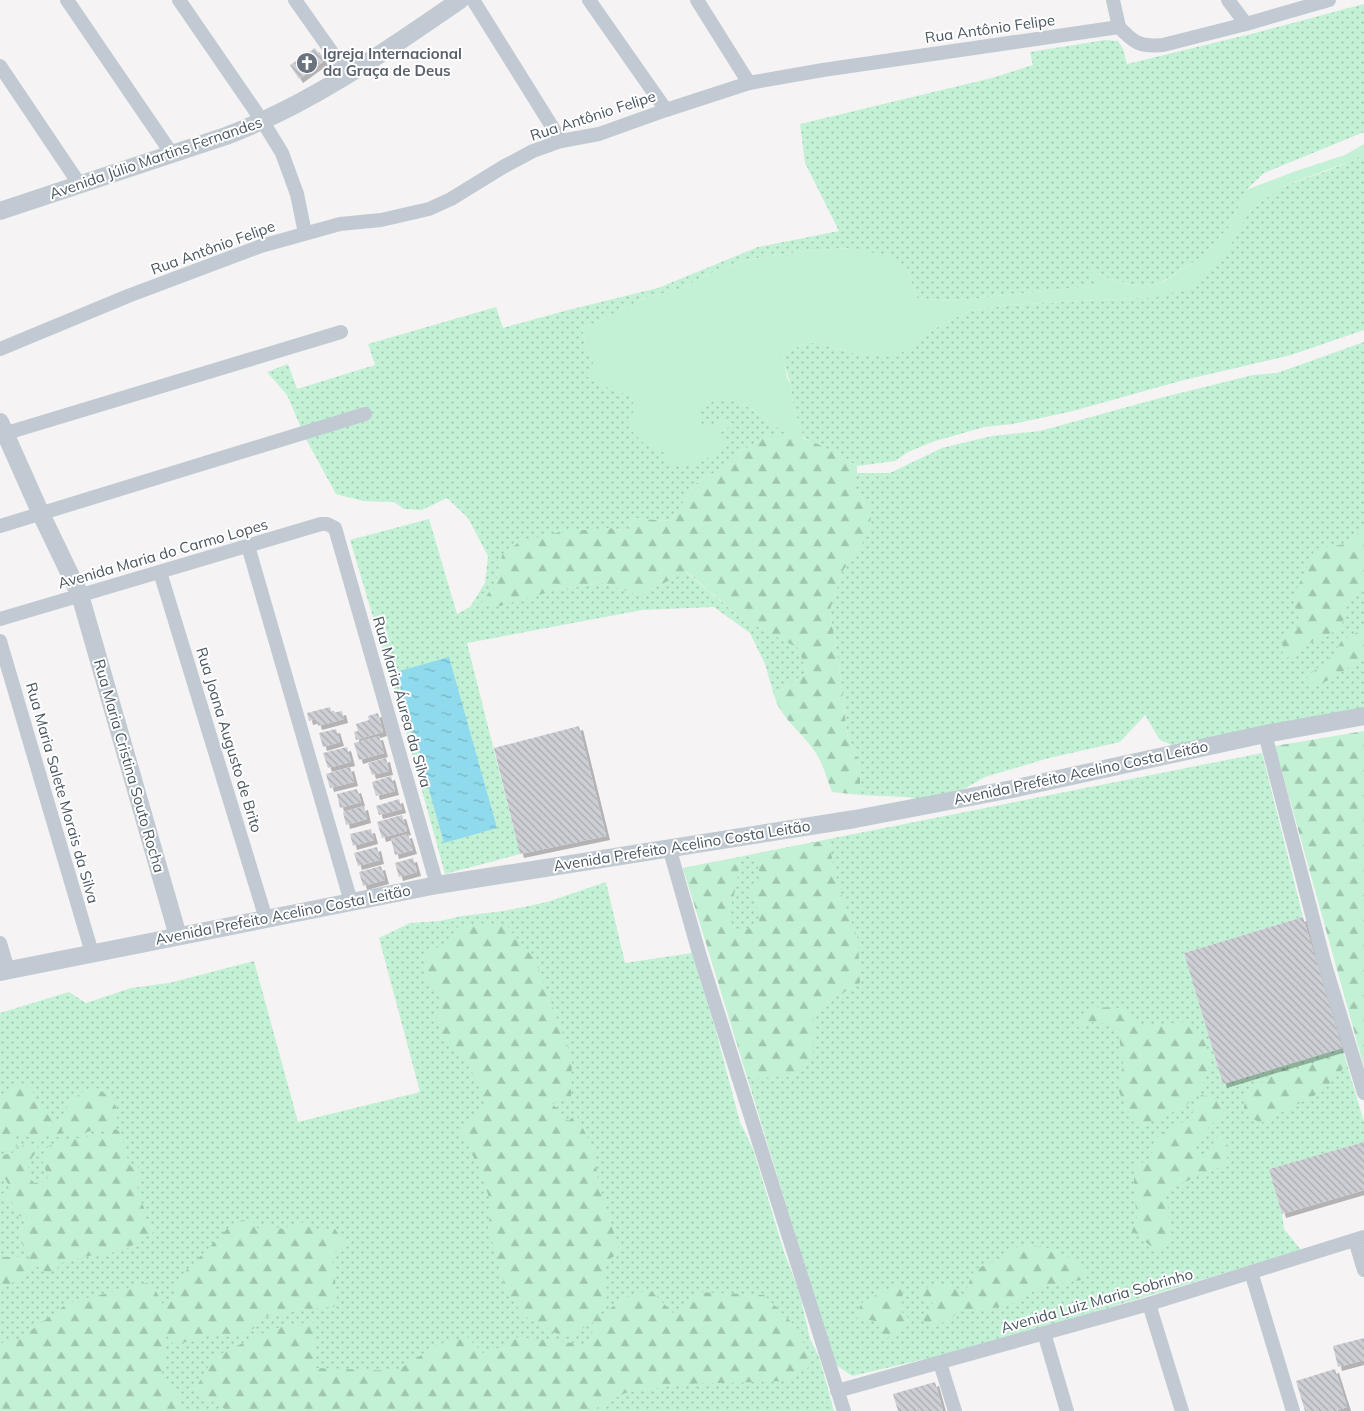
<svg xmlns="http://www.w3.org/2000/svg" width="1364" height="1411" viewBox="0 0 1364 1411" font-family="Mulish,sans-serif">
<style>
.grass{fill:url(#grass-dots)}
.forest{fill:url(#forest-firs)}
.park{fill:#c3f1d5}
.water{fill:url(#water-ripples)}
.building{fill:url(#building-back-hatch);filter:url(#shadow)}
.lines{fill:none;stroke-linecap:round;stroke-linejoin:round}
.minor{stroke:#c1cad2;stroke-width:14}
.tertiary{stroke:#c1cad2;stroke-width:18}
.labels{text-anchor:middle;stroke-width:4;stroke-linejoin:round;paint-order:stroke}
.street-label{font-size:15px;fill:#4a5661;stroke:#fff}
.worship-label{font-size:15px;font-weight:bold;fill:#5b616d;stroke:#fff;text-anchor:start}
</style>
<defs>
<pattern id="grass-dots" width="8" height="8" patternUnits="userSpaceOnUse" patternTransform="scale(1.25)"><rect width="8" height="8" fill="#c3f1d5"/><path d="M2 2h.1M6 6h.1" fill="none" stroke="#a0c6b0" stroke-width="1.8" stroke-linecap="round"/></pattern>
<pattern id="forest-firs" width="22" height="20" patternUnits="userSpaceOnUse" patternTransform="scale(1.25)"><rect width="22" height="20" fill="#c3f1d5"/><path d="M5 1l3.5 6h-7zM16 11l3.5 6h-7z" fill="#a0c6b0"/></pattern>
<pattern id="water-ripples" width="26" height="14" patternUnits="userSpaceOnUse" patternTransform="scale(1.25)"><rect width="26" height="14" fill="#90daee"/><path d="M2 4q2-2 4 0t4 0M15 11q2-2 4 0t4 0" fill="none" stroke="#78b4c4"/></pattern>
<pattern id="building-back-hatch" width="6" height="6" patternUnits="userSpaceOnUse" patternTransform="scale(1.25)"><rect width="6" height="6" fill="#cdcfd5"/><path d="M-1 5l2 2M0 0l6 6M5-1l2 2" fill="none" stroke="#a8abb0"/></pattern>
<filter id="shadow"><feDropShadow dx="4" dy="4" stdDeviation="0" flood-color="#0004"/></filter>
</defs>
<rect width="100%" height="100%" fill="#f5f3f3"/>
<!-- grass -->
<g class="grass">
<path d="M1364,4V132L1264,173L1246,190L1230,226L1200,258L1160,283L1134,286L1099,275L1089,267L1100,285L951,301L917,298L906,266L850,248L804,251L745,260L706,275L679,290L647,297L604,319L582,328L586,347L596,369L587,376L629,393L636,409L721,432L733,424L724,420L714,426H702L697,407C707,403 716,399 727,399C744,400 774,425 788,435H768L742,451L734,461L695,484L671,521L629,518L630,531L609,528L502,555L496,582L559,589L602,583L639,595L686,572L741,618L798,647L807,672L774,695L765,664L750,633L714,607L642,610L467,643L520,854L445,874L387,664L350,540L429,519L457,614L470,607L485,583L488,556L468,518L447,498L422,510L404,509L394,502L363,501L336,494L306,439L287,395L267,372L288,364L297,389L375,365L368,344L496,307L503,328L568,310L658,288L758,247L839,231L805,163L800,124L992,78L1033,65L1030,52L1105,40L1118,41L1123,49L1127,64L1255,33Z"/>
<path d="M1364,153V330L1291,355L1184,380L1069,412L1013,424L984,427L932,442L908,452L895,461L857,466L829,450L804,438L793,406L791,385L784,363L783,356L806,342L817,343L853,353L906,351L926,334L948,321L970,311L1008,305L1156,297L1208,274L1250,210L1281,187L1324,172L1354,160Z"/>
<path d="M1364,342V711L1181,749L1160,740L1145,715L1120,742L1049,758L985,777L953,795L933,802L908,797L860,795V765L847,734L841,681L830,610L842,572L870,531L871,511L854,487L857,473H890L942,448L992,436L1040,431L1160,398L1253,375L1277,373Z"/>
<path d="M1262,753L1303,917L1184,953L1223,1084L1342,1048L1364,1122V1142L1269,1169L1282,1214L1284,1229L1301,1250L981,1346L852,1376L835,1364L683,868Z"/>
<path d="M606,882L625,963L692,953L715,1028L740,1122L753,1149L784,1252L799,1291L810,1339L819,1357L834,1411H0V1013L69,992L86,1003L131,988L169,983L254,961L298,1122L420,1092L379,938L410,923L440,921L462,916L504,911L547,902Z"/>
</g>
<!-- forest -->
<g class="forest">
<path d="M768,435C775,435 782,434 788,435C813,438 836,454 857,466V473L854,487L871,511L870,532L842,572L830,610L841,681L847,734L860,765V795L832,792C827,780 824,766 817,755C805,734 781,720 774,695L807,672L798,648L741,618L687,572L639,595L602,583L559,589L500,606L481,604L496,582L502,555L519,542L560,532L609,528L630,531L629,518L671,521L695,484L734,461L742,451Z"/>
<path d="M1364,527V591L1348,602L1341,629L1314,640L1304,648L1283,660L1282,637L1301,625L1295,607L1296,591L1315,549L1346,544Z"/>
<path d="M1364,629V661L1355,663L1336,676L1311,689L1307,677L1333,655L1342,640Z"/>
<path d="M1364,731V1067L1275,746Z"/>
<path d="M828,840L838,885L858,939L860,983L832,999L814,1016L813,1054L791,1077H773L748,1079L683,868L741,857L736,887L729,913L735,934L760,924L756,905L749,888L762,881L754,854Z"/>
<path d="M460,925H506L535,960L572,1058L571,1100L552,1103L568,1121L576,1115L593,1148L599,1185L620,1253L604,1262L607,1297L597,1319L625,1297L650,1290L673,1313L698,1292L764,1295L797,1328L812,1365L786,1381L686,1384L625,1393L591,1411H228L194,1391L214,1357L272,1329L313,1321L316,1368L396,1371L439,1344L467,1337L485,1355L519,1337L588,1345L596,1321L565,1338L524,1316L507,1293L488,1227L492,1206L479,1168L461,1132L486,1106L479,1083L464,1060L444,1041L436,1015L442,1000L424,979V954L443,945Z"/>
<path d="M1092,1007L1120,1008L1141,1027L1183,1022L1204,1040L1211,1061L1202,1087L1185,1107L1139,1127L1131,1120L1118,1089L1123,1064L1118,1029L1096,1021L1069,1030Z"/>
<path d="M1336,1055L1347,1064L1323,1091L1261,1123L1243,1114L1246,1096L1280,1067L1294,1071Z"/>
<path d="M20,1082L31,1088L36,1099L57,1127C62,1114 71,1098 84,1091C88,1089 93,1089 97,1088L113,1100L119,1114L111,1130C98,1129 90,1129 79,1137L67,1133L63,1125L61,1138L47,1134L39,1141L19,1133L13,1137L18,1147L9,1152L0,1151V1096Z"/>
<path d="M1201,1095L1221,1099L1224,1115L1209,1126L1194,1151L1204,1157L1219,1134L1231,1150L1223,1166L1201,1174L1164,1193L1168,1207L1170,1237L1158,1252L1132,1231L1137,1218L1134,1193V1166L1151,1159L1155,1138L1190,1118Z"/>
<path d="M116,1129C124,1135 123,1143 125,1151C127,1157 129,1162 131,1167L137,1166L142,1175C133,1191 139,1197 146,1212L139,1216L153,1226L154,1232L128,1248L107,1254L88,1256L74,1259L60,1264L56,1270L50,1272L43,1271L38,1267H29C23,1278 9,1283 0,1293V1257H22L28,1266L29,1257L22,1243L20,1226L27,1223V1217C15,1217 16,1213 12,1202L7,1200L0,1202V1195L8,1190L9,1186L5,1178H0V1156L12,1153L28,1142L39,1148C30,1161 22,1167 34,1183L47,1181C50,1171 38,1163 44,1152C52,1136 86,1139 102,1135C106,1134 111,1131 116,1129Z"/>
<path d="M250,1218L259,1230L269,1225L282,1229L307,1221L318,1230L335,1229L345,1244L332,1256L337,1296L334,1307L319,1308L267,1316L253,1329L234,1337L212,1335L174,1345L165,1333V1364L162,1372L165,1383L179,1397V1411H0V1372L2,1369C0,1359 0,1348 4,1339L18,1340L68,1303L151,1282L165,1308L174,1294L177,1280L233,1223Z"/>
<path d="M1019,1246H1042L1086,1265L1087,1279L1041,1287L1014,1303L990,1309L963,1311V1305L950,1321L927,1326L922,1317L934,1304L917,1292L934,1284H955L964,1303L967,1288L974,1270L997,1260Z"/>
<path d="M905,1284L902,1297V1312L912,1322L884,1340L880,1322L855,1317L862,1303L885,1290Z"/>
</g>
<!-- park -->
<path class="park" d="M1364,144V153L1354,160L1281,187L1250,210L1225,256L1196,287L1156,297L1008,305L970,311L948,321L926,334L906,351L890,357L853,353L817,343L806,342L783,356L787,378L791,385L793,406L804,438C799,437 793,437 788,435C783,432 777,427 772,423C747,405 728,391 698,408L702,426H714L724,420L733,424L721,432L726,443L723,451L694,464L672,467L663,452C646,450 635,435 625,422L636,409L629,393H617L586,376L596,369L586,347L582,328L604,319L647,297L679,290L706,275L745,260L804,251L850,248L889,256L906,266L917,298L951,301L1099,285L1087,265L1099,275L1133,286L1161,283L1200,258L1230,226L1246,190L1296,171L1345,155Z"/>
<!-- water -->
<path class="water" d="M449,657L497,828L444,843L396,672Z"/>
<!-- building -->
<g class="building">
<path d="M315,48L324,61L299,79L290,65Z"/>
<path d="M330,707L332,713L342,711L344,719L318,726L316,719L309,721L307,713Z"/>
<path d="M378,713L383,732L356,740L354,732L358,731L356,724L369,720L368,716Z"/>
<path d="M579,726L606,836L520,854L494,748Z"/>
<path d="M336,729L340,742L323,747L319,733Z"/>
<path d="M379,736L384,753L359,760L354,743Z"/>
<path d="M347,747L351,762L328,768L323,753Z"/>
<path d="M386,758L389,771L372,775L368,763Z"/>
<path d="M350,767L354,782L330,788L326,774Z"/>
<path d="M391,776L395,791L376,796L372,782Z"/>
<path d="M357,789L361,802L340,808L337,794Z"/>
<path d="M399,799L402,809L379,815L376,806Z"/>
<path d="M364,806L367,819L346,825L343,812Z"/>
<path d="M402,815L407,831L382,838L377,822Z"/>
<path d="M371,829L374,840L353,846L350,834Z"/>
<path d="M408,834L413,850L395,855L391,839Z"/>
<path d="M377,847L380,860L358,866L354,853Z"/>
<path d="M413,858L417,872L399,877L395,863Z"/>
<path d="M381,866L385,880L363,886L359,872Z"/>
<path d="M1303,917L1342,1048L1223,1084L1184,953Z"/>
<path d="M1364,1142V1190L1282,1214L1269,1169Z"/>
<path d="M1364,1338V1360L1338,1367L1333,1346Z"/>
<path d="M1335,1369L1347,1407L1335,1411H1305L1296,1381Z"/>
<path d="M935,1382L943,1411H898L893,1394Z"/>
</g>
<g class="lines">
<!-- minor -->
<g class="minor">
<path d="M67,0L172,154"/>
<path d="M179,0L263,122L282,153L297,194L305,233"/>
<path d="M295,0L348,75"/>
<path d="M473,0L561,141"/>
<path d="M589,0L666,110"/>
<path d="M697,0L749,83"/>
<path d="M1113,0L1119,27"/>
<path d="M1228,0L1246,24"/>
<path d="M0,66L80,185"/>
<path d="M0,349L128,296L261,246L340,224L381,220L429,209L451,199L503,167L533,151L561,141L599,134L666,110L749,83L823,70L1119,27C1134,43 1140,47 1163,45L1246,24L1329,0"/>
<path d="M0,435L341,332"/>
<path d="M0,526L365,414"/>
<path d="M248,546L351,902"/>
<path d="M160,572L266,919"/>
<path d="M0,619L321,524H327L335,528L437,885"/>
<path d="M0,641L92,953"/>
<path d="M1265,734L1325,965L1364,1093"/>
<path d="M669,847L699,953L844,1411"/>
<path d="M0,943L8,970"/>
<path d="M1355,1240L1364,1270"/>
<path d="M1251,1272L1293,1411"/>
<path d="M1149,1304L1182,1411"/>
<path d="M1044,1333L1067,1411"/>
<path d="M940,1363L955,1411"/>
<path d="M837,1391L1149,1304L1364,1237"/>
</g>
<!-- tertiary -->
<g class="tertiary">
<path d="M0,211L226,136C311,104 386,51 460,0"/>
<path d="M0,422L41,514L80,595L178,936"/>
<path d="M0,972L437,885L855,819L1012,789L1265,734L1364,716"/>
</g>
</g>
<!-- icons -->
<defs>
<g id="church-disc" transform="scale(1.125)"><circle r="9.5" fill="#6b7280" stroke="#fff"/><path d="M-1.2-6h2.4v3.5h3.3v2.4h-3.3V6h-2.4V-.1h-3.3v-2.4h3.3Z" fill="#fff"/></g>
</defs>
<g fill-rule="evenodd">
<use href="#church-disc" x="307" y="63"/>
</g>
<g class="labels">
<!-- street labels -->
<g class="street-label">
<text transform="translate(990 29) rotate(-8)" y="5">Rua Antônio Felipe</text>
<text transform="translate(593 116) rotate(-18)" y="5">Rua Antônio Felipe</text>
<text transform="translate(156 158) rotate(-19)" y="5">Avenida Júlio Martins Fernandes</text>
<text transform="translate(213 248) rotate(-20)" y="5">Rua Antônio Felipe</text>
<text transform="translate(163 554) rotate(-16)" y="5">Avenida Maria do Carmo Lopes</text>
<text transform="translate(402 702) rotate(74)" y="5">Rua Maria Áurea da Silva</text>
<text transform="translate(229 740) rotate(73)" y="5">Rua Joana Augusto de Brito</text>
<text transform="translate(129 766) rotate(74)" y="5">Rua Maria Cristina Souto Rocha</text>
<text transform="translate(1081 773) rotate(-12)" y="5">Avenida Prefeito Acelino Costa Leitão</text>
<text transform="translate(62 793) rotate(74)" y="5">Rua Maria Salete Morais da Silva</text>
<text transform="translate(682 846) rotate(-9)" y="5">Avenida Prefeito Acelino Costa Leitão</text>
<text transform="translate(283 915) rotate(-11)" y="5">Avenida Prefeito Acelino Costa Leitão</text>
<text transform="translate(1097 1301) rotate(-16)" y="5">Avenida Luiz Maria Sobrinho</text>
</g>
<!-- worship labels -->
<g class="worship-label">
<text x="323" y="59">Igreja Internacional<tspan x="323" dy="17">da Graça de Deus</tspan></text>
</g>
</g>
</svg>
